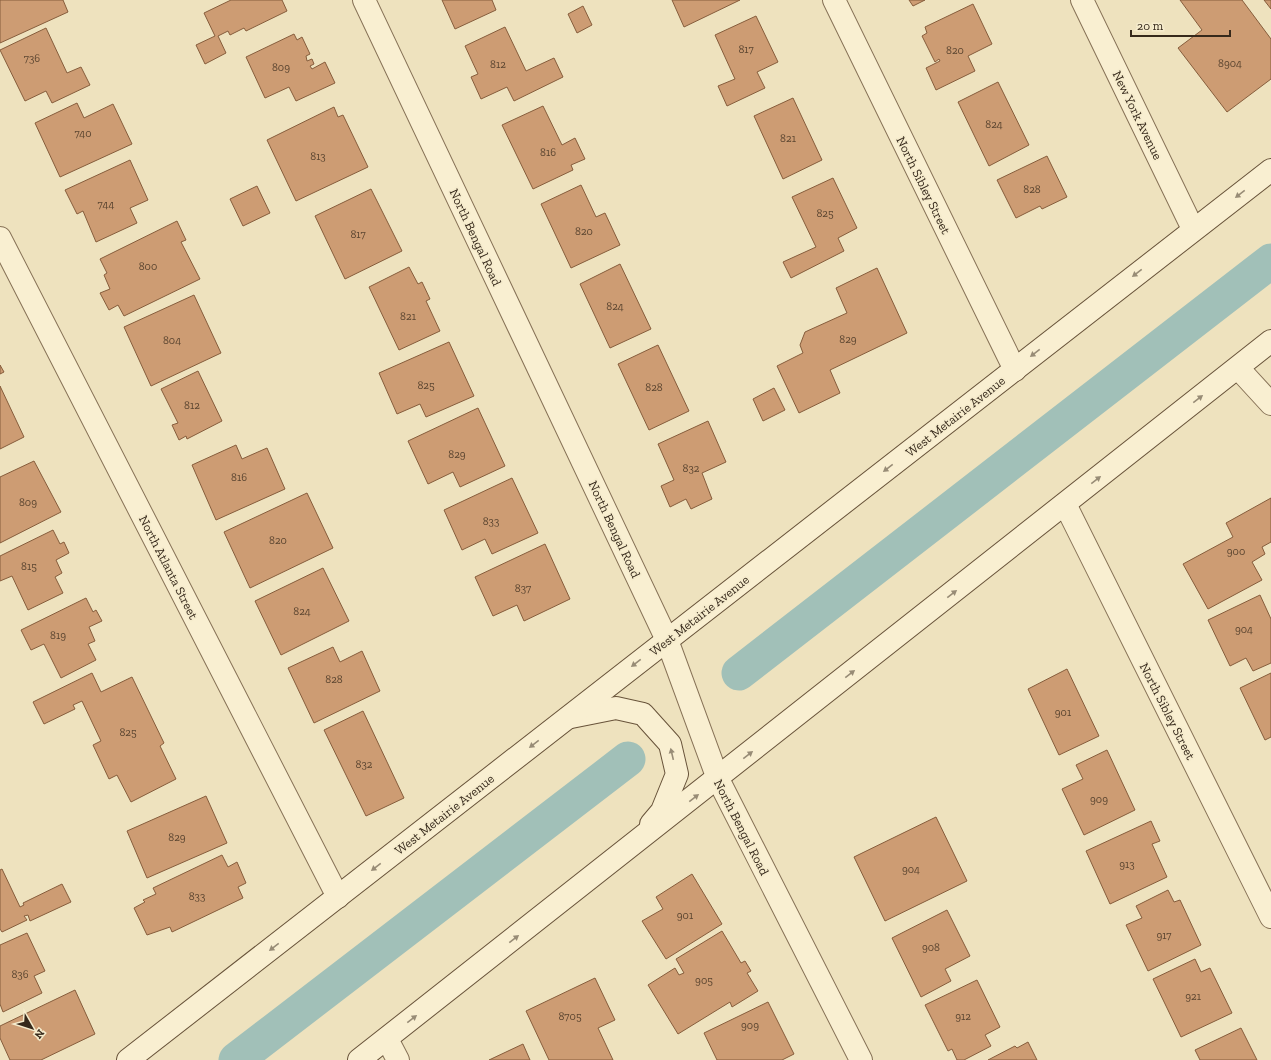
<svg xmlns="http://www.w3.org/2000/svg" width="1271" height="1060" viewBox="0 0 1271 1060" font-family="'Zilla Slab',serif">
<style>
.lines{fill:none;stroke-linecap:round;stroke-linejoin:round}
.canal{stroke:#a1c0b8;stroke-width:35}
.building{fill:#cd9c73;stroke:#865d3c}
.minor-casing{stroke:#877257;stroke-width:24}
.secondary-casing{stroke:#68533a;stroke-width:24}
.minor{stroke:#f9efd1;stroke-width:22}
.secondary{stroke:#f9efd1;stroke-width:22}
.oneway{fill:#988c76}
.labels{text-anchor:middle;stroke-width:3.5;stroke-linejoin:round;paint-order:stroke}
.number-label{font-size:11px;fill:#5c4631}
.street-label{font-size:13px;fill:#36291b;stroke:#f6eccd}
</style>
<rect width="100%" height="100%" fill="#eee2be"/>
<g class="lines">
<!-- canal -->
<g class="canal">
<path d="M739,673L1271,261"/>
<path d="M236,1060L628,759"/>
</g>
</g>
<!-- building -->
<g class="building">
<path d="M0,0H63L68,12L0,43Z"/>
<path d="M231,0H282L287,11L246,31L244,28L230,35L228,31L218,36L226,53L205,64L196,45L215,36L204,13Z"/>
<path d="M442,0H492L496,10L455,29Z"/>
<path d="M672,0H740L684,27Z"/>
<path d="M909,0H925L913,6Z"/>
<path d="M1180,0H1242L1271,39V79L1227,112L1178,48L1202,30Z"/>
<path d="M1264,0H1271V9Z"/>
<path d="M973,4L992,44L968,56L975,71L936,90L926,68L940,61L939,59L935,62L922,36L927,33L925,27Z"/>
<path d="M583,6L592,25L577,33L568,14Z"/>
<path d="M756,16L778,62L757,72L765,88L727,106L718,86L735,79L715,35Z"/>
<path d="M505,27L526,71L554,58L563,77L514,101L507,87L481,99L471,77L478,74L465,46Z"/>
<path d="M46,28L67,73L81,67L90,85L52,103L46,91L25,101L0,50Z"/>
<path d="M294,34L297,40L302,37L310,54L306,56L307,61L312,59L314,64L310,66L312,69L325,62L335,83L296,101L289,87L265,98L246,57Z"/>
<path d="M998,82L1029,145L989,166L958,102Z"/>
<path d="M793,98L822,160L783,179L754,116Z"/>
<path d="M77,103L84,118L113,104L132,144L60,177L35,123Z"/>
<path d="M543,106L562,145L575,138L585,159L571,165L573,170L533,189L502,125Z"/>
<path d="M334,107L338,117L343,115L368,167L296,201L267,140Z"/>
<path d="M1047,156L1067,197L1042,209L1040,206L1016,218L997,180Z"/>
<path d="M130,160L148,200L130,208L137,223L96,242L83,211L77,214L65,190Z"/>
<path d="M833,178L857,228L838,238L844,251L791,278L783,262L816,247L792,197Z"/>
<path d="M581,185L596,217L605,213L620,245L571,268L541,204Z"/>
<path d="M257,186L270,213L243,226L230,199Z"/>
<path d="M371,189L402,251L345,279L315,216Z"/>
<path d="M177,221L186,240L181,242L200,279L124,316L118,305L109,310L100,293L110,289L104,275L107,273L100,259Z"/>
<path d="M620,264L651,329L610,348L580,284Z"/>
<path d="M409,267L418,284L422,282L430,299L426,301L440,331L399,350L369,287Z"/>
<path d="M877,268L907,333L830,370L840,393L799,413L777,366L803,353L800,345L805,332L847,313L836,288Z"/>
<path d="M194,295L221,353L151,386L124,327Z"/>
<path d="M449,342L474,396L426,417L420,404L397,414L379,373Z"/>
<path d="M658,345L689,411L649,430L618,364Z"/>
<path d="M0,365L4,372L0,374Z"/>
<path d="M198,371L222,421L187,439L186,436L179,440L172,425L178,423L161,389Z"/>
<path d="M0,386L24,437L0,449Z"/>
<path d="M774,388L785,410L763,421L753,399Z"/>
<path d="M478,408L505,466L460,487L453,472L428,484L408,441Z"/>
<path d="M708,421L726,462L702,473L712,499L691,509L686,499L670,507L661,486L674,480L658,444Z"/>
<path d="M236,445L242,459L267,448L285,489L216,520L192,465Z"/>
<path d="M34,461L61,512L0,543V477Z"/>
<path d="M512,478L538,533L492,554L485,539L462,550L444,510Z"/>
<path d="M307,493L333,548L250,588L224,532Z"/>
<path d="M1271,498V542L1262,547L1265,554L1252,562L1262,580L1208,609L1183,564L1233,537L1226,523Z"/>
<path d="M53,530L60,544L64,542L69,553L56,560L62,573L55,577L63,593L28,610L12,576L0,581V556Z"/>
<path d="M545,544L570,599L524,621L517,605L493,616L475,577Z"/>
<path d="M323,568L349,621L281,655L255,601Z"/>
<path d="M1260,595L1271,619V663L1253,671L1246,658L1230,666L1208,620Z"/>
<path d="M86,598L93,612L96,610L102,621L89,627L95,641L88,644L96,660L61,678L44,644L31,650L21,630Z"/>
<path d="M333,647L340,662L362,651L380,691L314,723L288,668Z"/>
<path d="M1067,669L1099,736L1059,755L1028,689Z"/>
<path d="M92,673L101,692L132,677L164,743L160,746L176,779L131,802L117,775L109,779L93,745L101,741L82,701L73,705L75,709L44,724L33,702Z"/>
<path d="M1271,673V737L1265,740L1240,688Z"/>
<path d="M363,711L404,798L366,816L324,730Z"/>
<path d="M1107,750L1135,810L1084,835L1062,789L1083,779L1076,765Z"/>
<path d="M206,796L227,843L147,878L127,831Z"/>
<path d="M936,817L967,881L885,921L854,857Z"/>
<path d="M1151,821L1160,841L1152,844L1167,877L1110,904L1086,851Z"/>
<path d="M222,855L228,867L237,862L246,883L238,887L243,898L172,932L170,927L147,935L134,908L145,902L143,900L156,894L153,888Z"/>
<path d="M2,869L20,907L24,905L23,903L62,884L71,902L30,921L28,915L24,916L27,920L2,932L0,929V870Z"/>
<path d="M692,874L722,924L666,959L642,921L663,909L656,897Z"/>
<path d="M1168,890L1174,902L1180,900L1201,945L1148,971L1126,925L1142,918L1136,906Z"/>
<path d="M947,910L970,956L945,969L951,981L921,997L892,938Z"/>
<path d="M722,931L741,963L745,961L751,971L747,973L758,991L732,1007L730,1002L678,1034L648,985L675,968L679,975L684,973L676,959Z"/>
<path d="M27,933L45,971L34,976L42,993L3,1012L0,1004V945Z"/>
<path d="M1195,959L1201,972L1210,968L1232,1013L1181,1037L1153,979Z"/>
<path d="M595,978L615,1020L598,1028L613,1060H549L526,1011Z"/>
<path d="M977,980L1000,1027L985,1035L991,1046L964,1060H957L952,1049L948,1051L925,1005Z"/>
<path d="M75,990L95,1034L41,1060H10L0,1038V1026Z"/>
<path d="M768,1002L794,1054L782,1060H717L704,1033Z"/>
<path d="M1241,1028L1257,1060H1200L1195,1050Z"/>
<path d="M1028,1042L1037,1060H988L1015,1046L1017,1048Z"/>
<path d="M523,1044L530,1060H489Z"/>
</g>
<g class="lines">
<!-- minor casing -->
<g class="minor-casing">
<g id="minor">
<path d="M364,0L667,640L718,779L861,1060"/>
<path d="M834,0L1015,370"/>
<path d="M1082,0L1193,229"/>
<path d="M0,238L338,897"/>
<path d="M1238,368L1271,404"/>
<path d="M1065,504L1271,917"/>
<path d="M387,1039L398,1060"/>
</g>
</g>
<!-- secondary casing -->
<g class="secondary-casing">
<g id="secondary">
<path d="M571,717L616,708L643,714L670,744L677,774L662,811L651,824"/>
<path d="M128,1060L1271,170"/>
<path d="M359,1060L1271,341"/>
</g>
</g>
<!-- minor -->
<use href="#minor" class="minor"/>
<!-- secondary -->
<use href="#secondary" class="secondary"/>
</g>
<!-- one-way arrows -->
<defs><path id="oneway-solid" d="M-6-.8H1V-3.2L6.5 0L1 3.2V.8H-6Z"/></defs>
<g class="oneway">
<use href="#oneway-solid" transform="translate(1240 194) rotate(142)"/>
<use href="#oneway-solid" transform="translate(1137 273) rotate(142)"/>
<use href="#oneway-solid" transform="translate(1035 353) rotate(142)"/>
<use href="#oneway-solid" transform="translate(1198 399) rotate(-38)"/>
<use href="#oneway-solid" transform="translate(888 468) rotate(142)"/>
<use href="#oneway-solid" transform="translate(1096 480) rotate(-38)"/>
<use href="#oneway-solid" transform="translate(952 594) rotate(-38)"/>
<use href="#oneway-solid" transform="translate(636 663) rotate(142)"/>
<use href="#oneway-solid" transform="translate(850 674) rotate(-38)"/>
<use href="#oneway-solid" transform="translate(534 744) rotate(142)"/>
<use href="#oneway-solid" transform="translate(672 754) rotate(-103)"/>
<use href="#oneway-solid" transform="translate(748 755) rotate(-38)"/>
<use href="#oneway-solid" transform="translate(694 798) rotate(-38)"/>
<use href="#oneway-solid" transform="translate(376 867) rotate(142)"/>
<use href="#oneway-solid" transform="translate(514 939) rotate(-38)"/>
<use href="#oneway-solid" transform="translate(274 947) rotate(142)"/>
<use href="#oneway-solid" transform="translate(412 1019) rotate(-38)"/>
</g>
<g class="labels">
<!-- number labels -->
<g class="number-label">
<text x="746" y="53">817</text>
<text x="955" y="54">820</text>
<text x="32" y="62">736</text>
<text x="1230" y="67">8904</text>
<text x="498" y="68">812</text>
<text x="281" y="71">809</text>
<text x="994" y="128">824</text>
<text x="83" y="137">740</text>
<text x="788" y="142">821</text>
<text x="548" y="156">816</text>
<text x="318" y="160">813</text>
<text x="1032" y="193">828</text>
<text x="106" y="208">744</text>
<text x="825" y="217">825</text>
<text x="584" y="235">820</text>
<text x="358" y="238">817</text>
<text x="148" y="270">800</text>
<text x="615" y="310">824</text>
<text x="408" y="320">821</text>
<text x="848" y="343">829</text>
<text x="172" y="344">804</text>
<text x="426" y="389">825</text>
<text x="654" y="391">828</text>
<text x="192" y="409">812</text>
<text x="457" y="458">829</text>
<text x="691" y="472">832</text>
<text x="239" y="481">816</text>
<text x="28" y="506">809</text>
<text x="491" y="525">833</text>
<text x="278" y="544">820</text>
<text x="1236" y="555">900</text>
<text x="29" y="570">815</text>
<text x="523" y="592">837</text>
<text x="302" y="615">824</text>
<text x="1244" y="633">904</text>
<text x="58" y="639">819</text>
<text x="334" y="683">828</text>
<text x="1063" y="716">901</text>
<text x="128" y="736">825</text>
<text x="364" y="768">832</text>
<text x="1099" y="803">909</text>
<text x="177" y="841">829</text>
<text x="1127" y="868">913</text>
<text x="911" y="873">904</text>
<text x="197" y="900">833</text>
<text x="685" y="919">901</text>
<text x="1164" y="939">917</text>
<text x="931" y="951">908</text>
<text x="20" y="978">836</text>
<text x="704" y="984">905</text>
<text x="1193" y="1000">921</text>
<text x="570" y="1020">8705</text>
<text x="963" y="1020">912</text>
<text x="750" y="1029">909</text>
</g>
<!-- street labels -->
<g class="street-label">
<text transform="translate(1138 115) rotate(64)" y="5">New York Avenue</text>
<text transform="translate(924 185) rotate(64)" y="5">North Sibley Street</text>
<text transform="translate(476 237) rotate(65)" y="5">North Bengal Road</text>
<text transform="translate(955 416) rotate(-38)" y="5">West Metairie Avenue</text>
<text transform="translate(615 529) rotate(65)" y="5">North Bengal Road</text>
<text transform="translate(169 567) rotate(63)" y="5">North Atlanta Street</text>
<text transform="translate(699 615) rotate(-38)" y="5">West Metairie Avenue</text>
<text transform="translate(1168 711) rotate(63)" y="5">North Sibley Street</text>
<text transform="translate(444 814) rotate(-38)" y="5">West Metairie Avenue</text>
<text transform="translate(742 827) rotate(63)" y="5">North Bengal Road</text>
</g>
</g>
<!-- north arrow -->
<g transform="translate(32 1028) rotate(129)" stroke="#f6eccd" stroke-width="3" paint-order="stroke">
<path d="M0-3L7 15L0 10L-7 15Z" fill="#36291b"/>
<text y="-6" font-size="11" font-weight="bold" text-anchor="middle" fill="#36291b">N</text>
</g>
<!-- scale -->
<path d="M1131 30v6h99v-6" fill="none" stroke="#36291b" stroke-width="2"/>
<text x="1137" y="30" font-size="12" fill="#36291b" stroke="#f6eccd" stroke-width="3" paint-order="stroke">20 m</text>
</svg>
